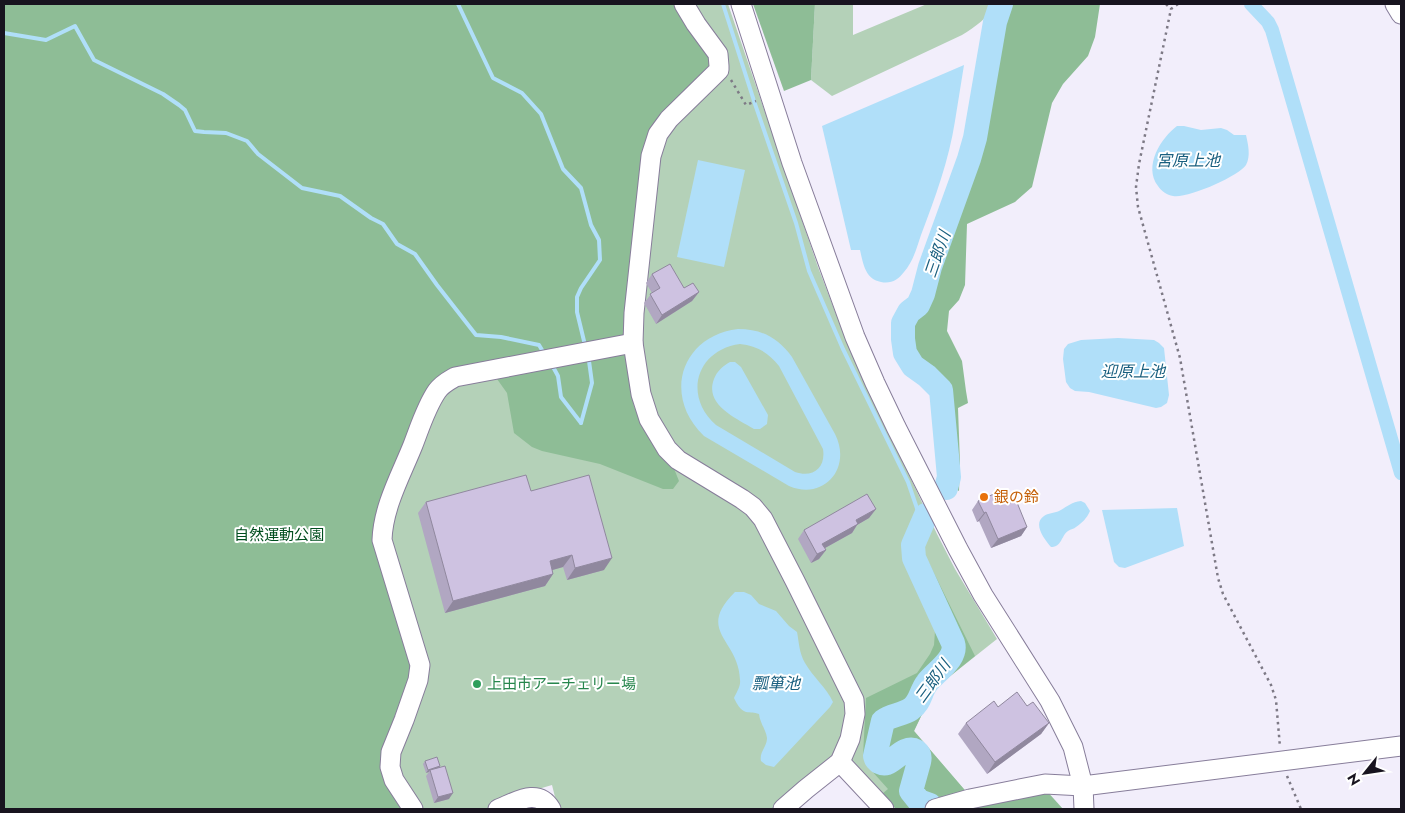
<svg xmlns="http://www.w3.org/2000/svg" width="1405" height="813" viewBox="0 0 1405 813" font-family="Jost,'Noto Sans JP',sans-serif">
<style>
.green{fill:#b4d1b8}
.forest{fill:#8ebd96}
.water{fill:#b0dff9;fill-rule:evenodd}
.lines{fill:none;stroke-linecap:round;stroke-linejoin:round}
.stream{stroke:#b0dff9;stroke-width:4}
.canal{stroke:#b0dff9;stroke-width:14}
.river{stroke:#b0dff9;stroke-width:24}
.minor-casing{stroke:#877d9a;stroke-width:21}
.path{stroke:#7d7985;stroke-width:2.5;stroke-dasharray:2.5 4;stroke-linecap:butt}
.minor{stroke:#fff;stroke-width:19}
.wall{fill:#b1a7c2}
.shaded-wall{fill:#90889e}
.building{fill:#cec2e1;stroke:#90889e}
.food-dot{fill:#e8710a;stroke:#fff;stroke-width:2}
.leisure-dot{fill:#2e9e5b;stroke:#fff;stroke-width:2}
.labels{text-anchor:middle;stroke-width:4;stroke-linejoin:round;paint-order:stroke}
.food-label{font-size:15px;fill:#c56008;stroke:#fff;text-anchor:start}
.park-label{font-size:15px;fill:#004e1e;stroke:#fff}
.leisure-label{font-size:15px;fill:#27864d;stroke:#fff;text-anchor:start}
.water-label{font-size:16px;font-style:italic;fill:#195f7f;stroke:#fff}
</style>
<rect width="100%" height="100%" fill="#f2eefb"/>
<!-- green -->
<g class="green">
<path d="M678,4H728L818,267L849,348L937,534L955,569L997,639L934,689L914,731L969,795L922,809H896L841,748L774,809H558L552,785L518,795L492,809H4V197Z"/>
<path d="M815,4H853V35L927,4H996C988,18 975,27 962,35L832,96L811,80Z"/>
</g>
<!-- forest -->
<g class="forest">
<path d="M4,4H676L711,58V63L709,69L662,116L624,336L634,407L667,451L679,481L673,489H663L600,464L542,451L532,447L514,433L507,393L497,379L452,375L381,514L414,672L383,756L403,809H4Z"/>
<path d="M753,4H815L811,80L784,91Z"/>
<path d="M996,4H1100L1095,37L1088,56L1063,84L1052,103L1032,187L1015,202L967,224L965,285L959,300L949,311L947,331L962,361L966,391L968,403L958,408L960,464L959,491L943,482L942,440L937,392L921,375L909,367L901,352L898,336L900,323L906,310L913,303L963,160L980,91L992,10Z"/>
<path d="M929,563L975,656L934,689L914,731L969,795L922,809H896L882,794L888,789L871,770L863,756L866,698L917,673L930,654L934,645L935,631L916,571Z"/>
<path d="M1045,789L1063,809H950Z"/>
</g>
<!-- water -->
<g class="water">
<path d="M964,65C961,84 958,102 955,121C949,160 935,198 921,235C917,247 913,262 904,272C898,280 891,284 881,282C865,279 863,263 860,250H851L822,126Z"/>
<path d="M1177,126H1184L1201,130L1221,128L1227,130L1234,135H1246C1248,144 1251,156 1246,165C1239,176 1187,199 1173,196C1167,195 1161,191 1158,186C1143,166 1161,138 1177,126Z"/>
<path d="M698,160L745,170L724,267L677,257Z"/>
<path d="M738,329C762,329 778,338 792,357L835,434C852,467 825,501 789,486L704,436C662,396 681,336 738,329ZM740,344C757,346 768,352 779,366L823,449C826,468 813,478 795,472L716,425C683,396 696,350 740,344Z"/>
<path d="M1118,338L1154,340L1159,343L1164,348L1169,395L1167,403L1161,407L1156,408L1089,392L1075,391L1070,388L1066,382L1063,359L1064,349L1068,344L1081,340Z"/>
<path d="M730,362H735L741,367L768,415L767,424L760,429H754C736,418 704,405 714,379C717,371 723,366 730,362Z"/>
<path d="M1081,501L1085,503L1090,511C1087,518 1082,523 1076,527C1074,529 1071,529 1068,531C1061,536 1062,547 1051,547C1045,540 1032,524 1044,516C1048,513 1054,513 1059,511C1067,507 1071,502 1081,501Z"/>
<path d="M1177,508L1184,546L1125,568L1119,567L1114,562L1102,510Z"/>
<path d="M735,592H744L751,595L759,604L776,611L789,626L797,632C799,642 799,653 805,663C813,677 826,687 833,702L830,707L774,767L766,765L761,761C759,752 767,747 767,738C766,730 760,723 759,714C754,712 751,713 746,712C740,710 737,704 734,698C736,693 741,686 740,680C739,639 695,632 735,592Z"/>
</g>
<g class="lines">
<!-- stream -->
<g class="stream">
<path d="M458,4L493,78L522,93L541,114L563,169L581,188L591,225L599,240L600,260L581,288L577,297V312L584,341"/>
<path d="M723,4L755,104L796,223L809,271L843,349L908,482L922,523"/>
<path d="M4,33L46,40L75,26L94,60L163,94L179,105L185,110L195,131L204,132L226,133L247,141L258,154L302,188L340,196L371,218L383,224L397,244L415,254L437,285L476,335L501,337L539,345L545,355"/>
<path d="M552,365L558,376L561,397L581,423"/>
<path d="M581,423L592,383L589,361"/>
</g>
<!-- canal -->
<path class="canal" d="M1251,4L1268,22L1272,30L1401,473"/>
<!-- river -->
<g class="river">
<path d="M946,488L949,477L941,390L927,376L913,366L905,353L903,339V323L909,312L918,305L923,294L930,267L969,159L975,138L995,22L1001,4"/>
<path d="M926,515L913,545L914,558L953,643C958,659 935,672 927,683C920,692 921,702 911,709C902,715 891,715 883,721L875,756L876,759L879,762C881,763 884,764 887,763C895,760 906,745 916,751C920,754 920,758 919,762L911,791L919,801L930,805"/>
</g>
<!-- minor casing -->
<g class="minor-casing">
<g id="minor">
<path d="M684,4L696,24L718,54L719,66V70L715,74L669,119L658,134L651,156L634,313L633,343L641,394L649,419L667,449L678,460L742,499L753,507L763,519L795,581L854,700L855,714L850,739L840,762L806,789L783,809"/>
<path d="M741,4L792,163L855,337L875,383L896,427L958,549L983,595L1050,701L1073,747L1083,786L1084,809"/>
<path d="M1395,4L1401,14"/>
<path d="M840,762L884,809"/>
<path d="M413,809L394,780L390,767L391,752L404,720L418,680L420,665L382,540C383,507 401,475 413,445C420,427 426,407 437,391C442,384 448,381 455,377L633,343"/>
<path d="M498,809C516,802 538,787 551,809"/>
<path d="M935,809L970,799L1045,784L1083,786L1401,746"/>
</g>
</g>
<!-- path -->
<g class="path">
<path d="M1166,4L1171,9"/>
<path d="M1178,4L1171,9L1139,164L1136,187L1138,207L1180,358L1218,578L1223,594L1271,685L1276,700L1280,747"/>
<path d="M731,80L746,105L756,101"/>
<path d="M1287,776L1301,809"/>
</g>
<!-- minor -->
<use href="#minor" class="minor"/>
</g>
<!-- wall -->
<g class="wall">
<path d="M652,274L684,288L699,292L692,301L656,324L644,303L652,293L646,283Z"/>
<path d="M531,491L604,570L567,580L563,567L552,570L553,574L545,586L445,613L418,513L426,502Z"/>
<path d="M978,501L1010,503L1027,527L1021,536L991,548L979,521L977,522L972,510Z"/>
<path d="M876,509L869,518L857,525L852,533L825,548L826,550L819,559L811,563L798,539L804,530Z"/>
<path d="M1027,706L1049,723L1041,734L987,774L958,734L966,723L998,707Z"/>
<path d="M425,761L440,766L439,768L449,799L434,803L426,776L429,772L426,773L423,764Z"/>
</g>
<!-- shaded-wall -->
<g class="shaded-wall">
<path d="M699,292L692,301L656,324L662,315Z"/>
<path d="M876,509L869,518L857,525L852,533L816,553L822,544L856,520Z"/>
<path d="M986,512L979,521L977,522L984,513Z"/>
<path d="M1027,527L1021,536L991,548L998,539Z"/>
<path d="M826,550L819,559L811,563L817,554Z"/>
<path d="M572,555L563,567L542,573L550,561Z"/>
<path d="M612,558L604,570L567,580L575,568Z"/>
<path d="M553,574L545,586L445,613L453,601Z"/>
<path d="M1049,723L1041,734L987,774L995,762Z"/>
<path d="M440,766L438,769L430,770L429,772L426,773L428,770Z"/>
<path d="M453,793L449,799L434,803L438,797Z"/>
</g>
<!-- building -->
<g class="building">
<path d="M670,264L684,288L693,283L699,292L662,315L650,294L660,288L652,274Z"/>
<path d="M526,475L531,491L589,475L612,558L575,568L572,555L550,561L553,574L453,601L426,502Z"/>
<path d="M1005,489L1010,503L1016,500L1027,527L998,539L986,512L984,513L978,501Z"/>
<path d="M867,494L876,509L856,520L858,524L822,544L826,550L817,554L804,530Z"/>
<path d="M1017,692L1027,706L1033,702L1049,723L995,762L966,723L994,701L998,707Z"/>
<path d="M437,757L440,766L428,770L425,761Z"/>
<path d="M445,766L453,793L438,797L430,770Z"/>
</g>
<!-- markers -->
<circle class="food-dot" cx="984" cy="497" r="5"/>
<circle class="leisure-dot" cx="477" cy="684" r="5"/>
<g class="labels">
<!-- food labels -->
<g class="food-label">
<text x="994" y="502">銀の鈴</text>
</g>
<!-- park labels -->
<g class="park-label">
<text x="279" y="540">自然運動公園</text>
</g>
<!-- leisure labels -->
<g class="leisure-label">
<text x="487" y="689">上田市アーチェリー場</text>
</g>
<!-- water labels -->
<g class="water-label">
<text x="1188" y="166">宮原上池</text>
<text transform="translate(937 254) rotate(-71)" y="6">三郎川</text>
<text x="1133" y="377">迎原上池</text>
<text transform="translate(932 681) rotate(-54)" y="6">三郎川</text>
<text x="776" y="689">瓢箪池</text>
</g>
</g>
<!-- border -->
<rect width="1405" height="813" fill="none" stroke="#18141f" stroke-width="10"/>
<!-- north arrow -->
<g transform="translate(1365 773) rotate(240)" stroke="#ffffff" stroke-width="4" paint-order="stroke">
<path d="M0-4L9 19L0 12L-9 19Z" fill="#18141f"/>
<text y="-8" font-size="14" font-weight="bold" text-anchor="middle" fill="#18141f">N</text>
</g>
</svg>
